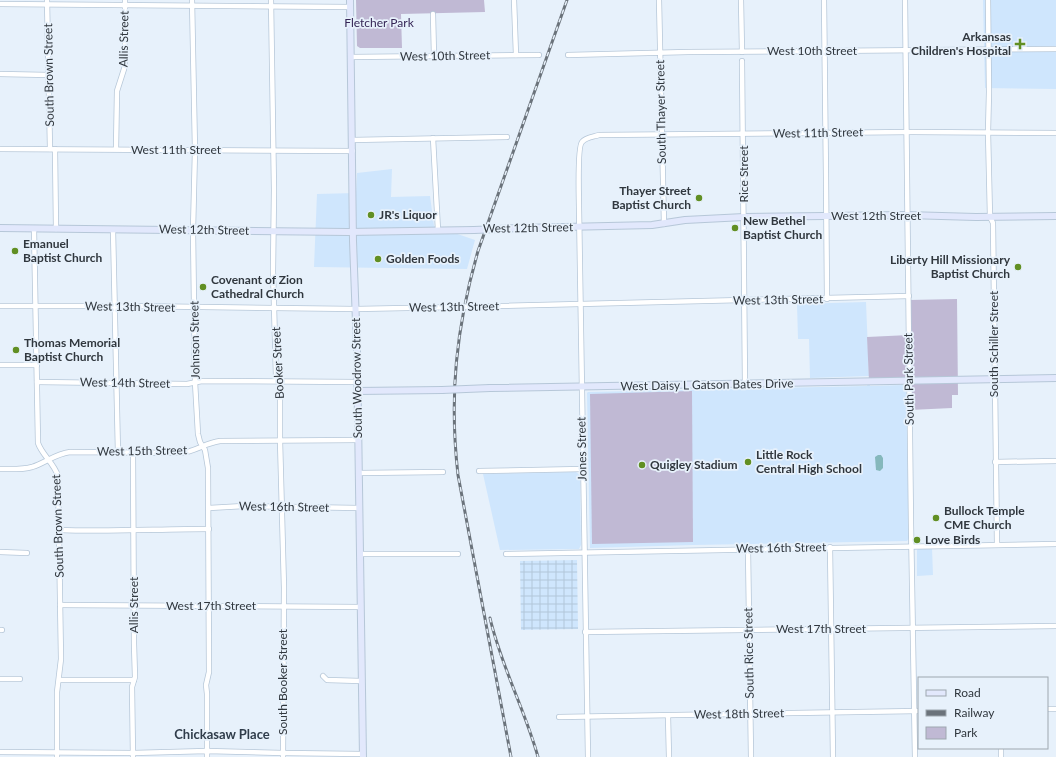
<svg xmlns="http://www.w3.org/2000/svg" width="1056" height="757" viewBox="0 0 1056 757" font-family="Lato,sans-serif">
<style>
.built{fill:#cfe6fd}
.industrial{fill:url(#industrial-grid)}
.park{fill:#c0b9d4}
.water{fill:#85b8bc}
.lines{fill:none;stroke-linecap:round;stroke-linejoin:round}
.street-casing{stroke:#b6c7d8;stroke-width:6}
.secondary-casing{stroke:#b6c7d8;stroke-width:8}
.street{stroke:#fff;stroke-width:4.5}
.secondary{stroke:#e2e8fc;stroke-width:6}
.rail-casing{stroke:#6b737b;stroke-width:3}
.rail{stroke:#e7f1fb;stroke-width:1.5;stroke-dasharray:4.5;stroke-linecap:butt}
.street-bridge-casing{stroke:#b6c7d8;stroke-width:6;stroke-linecap:butt}
.secondary-bridge-casing{stroke:#b6c7d8;stroke-width:8;stroke-linecap:butt}
.street-bridge{stroke:#fff;stroke-width:4.5}
.secondary-bridge{stroke:#e2e8fc;stroke-width:6}
.poi-dot{fill:#618f23;stroke:#e7f1fb;stroke-width:1.5}
.labels{text-anchor:middle;stroke-width:3.5;stroke-linejoin:round;paint-order:stroke}
.park-label{font-size:12px;fill:#362656;stroke:#e7f1fb}
.poi-label{font-size:12px;font-weight:bold;fill:#30373e;stroke:#e7f1fb;text-anchor:start}
.street-label{font-size:12px;fill:#30373e;stroke:#e7f1fb}
.neighbourhood-label{font-size:13px;font-weight:bold;fill:#2f3c4a;stroke:#e7f1fb}
</style>
<defs>
<pattern id="industrial-grid" width="8" height="8" patternUnits="userSpaceOnUse"><rect width="8" height="8" fill="#cfe6fd"/><path d="M0 4h8M4 0v8" fill="none" stroke="#b2c6da"/></pattern>
</defs>
<rect width="100%" height="100%" fill="#e7f1fb"/>
<!-- built -->
<g class="built">
<path d="M983,0H1056V89L985,88Z"/>
<path d="M392,169L391,197L430,196L434,226L475,240L467,269L314,267L317,194L356,193L357,173Z"/>
<path d="M866,302L869,376L810,378L809,339H798L797,304Z"/>
<path d="M869,381L870,386L902,385L906,387L909,538L907,541L693,545L590,548L587,393L588,392L867,386Z"/>
<path d="M576,472L580,475L581,545L579,549L500,550L483,474Z"/>
<path d="M932,548L933,575L917,576V550L918,549Z"/>
</g>
<!-- industrial -->
<path class="industrial" d="M577,560L578,629L521,630L520,561Z"/>
<!-- park -->
<g class="park">
<path d="M356,0H484L485,12L401,14L402,48H360L357,46Z"/>
<path d="M957,299L958,395H952V408L910,410L909,380L869,381L867,337L909,335V300Z"/>
<path d="M692,391L693,542L592,544L590,394Z"/>
</g>
<!-- water -->
<path class="water" d="M878,455H881L883,458V468L880,471L876,470L875,457Z"/>
<g class="lines">
<!-- street casing -->
<g class="street-casing">
<g id="street">
<path d="M47,0L50,149"/>
<path d="M192,0L195,150L193,230L195,382L198,434L200,442L205,450L208,468L209,672L206,685L207,694V757"/>
<path d="M271,0L274,190L273,271L276,377L280,385V440L284,588L283,757"/>
<path d="M514,0L516,55"/>
<path d="M659,0L664,224"/>
<path d="M741,0L742,52"/>
<path d="M824,0L826,177L827,299"/>
<path d="M905,0L911,524L915,757"/>
<path d="M988,0L989,92L988,132L990,217L993,223L997,544"/>
<path d="M0,4L350,7"/>
<path d="M433,14L434,56"/>
<path d="M568,55L688,52L1056,49"/>
<path d="M351,57L539,55"/>
<path d="M742,61L745,384"/>
<path d="M0,74L49,75"/>
<path d="M433,138L438,230"/>
<path d="M352,140L507,137"/>
<path d="M0,149L353,151"/>
<path d="M55,149L56,229"/>
<path d="M116,149L117,91L125,66V0"/>
<path d="M34,229L38,443C42,455 54,463 58,476L61,659L57,692V757"/>
<path d="M113,230L118,453"/>
<path d="M0,306H132L356,309L457,307"/>
<path d="M495,306L909,296"/>
<path d="M0,365H37"/>
<path d="M37,382L187,384L202,381L357,382"/>
<path d="M133,453L134,644L135,677L132,687L133,757"/>
<path d="M995,462L1056,461"/>
<path d="M0,469C10,469 21,470 32,467C45,463 55,454 70,452L180,453C195,452 205,443 220,441L358,440"/>
<path d="M479,471L583,469"/>
<path d="M359,473L443,472"/>
<path d="M209,508L244,506L359,508"/>
<path d="M59,530C109,532 159,529 209,529"/>
<path d="M830,547L833,757"/>
<path d="M748,549L751,757"/>
<path d="M0,552L27,553"/>
<path d="M360,554H458"/>
<path d="M506,554L1056,544"/>
<path d="M60,605L361,607"/>
<path d="M0,630H2"/>
<path d="M585,632L1056,626"/>
<path d="M323,676L327,680L361,681"/>
<path d="M0,679H20"/>
<path d="M59,680H134"/>
<path d="M1047,709H1056"/>
<path d="M668,716L669,757"/>
<path d="M559,717L919,711"/>
<path d="M1001,748V757"/>
<path d="M0,752L133,753L207,751L283,753L362,754"/>
<path d="M588,757L579,208C579,198 577,147 582,142C586,137 593,137 599,135L913,132L1056,133"/>
</g>
</g>
<!-- secondary casing -->
<g class="secondary-casing">
<g id="secondary">
<path d="M350,0L353,241L357,350L363,757"/>
<path d="M0,228L348,232L474,230"/>
<path d="M520,228L652,225L685,220L744,217L907,215L976,217L1056,216"/>
<path d="M490,388L1056,378"/>
<path d="M357,391L442,390"/>
</g>
</g>
<!-- street -->
<use href="#street" class="street"/>
<!-- secondary -->
<use href="#secondary" class="secondary"/>
<!-- rail casing -->
<g class="rail-casing">
<g id="rail">
<path d="M490,618C501,666 525,710 538,757"/>
<path d="M511,757L458,475C449,396 456,328 478,251L567,0"/>
</g>
</g>
<!-- rail -->
<use href="#rail" class="rail"/>
<!-- street-bridge casing -->
<g class="street-bridge-casing">
<path id="street-bridge" d="M457,307L495,306"/>
</g>
<!-- secondary-bridge casing -->
<g class="secondary-bridge-casing">
<g id="secondary-bridge">
<path d="M474,230L520,228"/>
<path d="M442,390L490,388"/>
</g>
</g>
<!-- street-bridge -->
<use href="#street-bridge" class="street-bridge"/>
<!-- secondary-bridge -->
<use href="#secondary-bridge" class="secondary-bridge"/>
</g>
<!-- markers -->
<g class="poi-dot">
<path d="M1018 38h4v4h4v4h-4v4h-4v-4h-4v-4h4z"/>
<circle cx="699" cy="198" r="4"/>
<circle cx="371" cy="215" r="4"/>
<circle cx="735" cy="228" r="4"/>
<circle cx="15" cy="251" r="4"/>
<circle cx="378" cy="259" r="4"/>
<circle cx="1018" cy="267" r="4"/>
<circle cx="203" cy="287" r="4"/>
<circle cx="16" cy="350" r="4"/>
<circle cx="748" cy="462" r="4"/>
<circle cx="642" cy="465" r="4"/>
<circle cx="936" cy="518" r="4"/>
<circle cx="917" cy="540" r="4"/>
</g>
<g class="labels">
<!-- park labels -->
<g class="park-label">
<text x="379" y="27">Fletcher Park</text>
</g>
<!-- poi labels -->
<g class="poi-label">
<text x="1011" y="41" text-anchor="end">Arkansas<tspan x="1011" dy="14">Children's Hospital</tspan></text>
<text x="691" y="195" text-anchor="end">Thayer Street<tspan x="691" dy="14">Baptist Church</tspan></text>
<text x="379" y="219">JR's Liquor</text>
<text x="743" y="225">New Bethel<tspan x="743" dy="14">Baptist Church</tspan></text>
<text x="23" y="248">Emanuel<tspan x="23" dy="14">Baptist Church</tspan></text>
<text x="386" y="263">Golden Foods</text>
<text x="1010" y="264" text-anchor="end">Liberty Hill Missionary<tspan x="1010" dy="14">Baptist Church</tspan></text>
<text x="211" y="284">Covenant of Zion<tspan x="211" dy="14">Cathedral Church</tspan></text>
<text x="24" y="347">Thomas Memorial<tspan x="24" dy="14">Baptist Church</tspan></text>
<text x="756" y="459">Little Rock<tspan x="756" dy="14">Central High School</tspan></text>
<text x="650" y="469">Quigley Stadium</text>
<text x="944" y="515">Bullock Temple<tspan x="944" dy="14">CME Church</tspan></text>
<text x="925" y="544">Love Birds</text>
</g>
<!-- street labels -->
<g class="street-label">
<text transform="translate(124 39) rotate(-89)" y="4">Allis Street</text>
<text x="812" y="55">West 10th Street</text>
<text transform="translate(445 56) rotate(-1)" y="4">West 10th Street</text>
<text transform="translate(49 75) rotate(-91)" y="4">South Brown Street</text>
<text transform="translate(661 112) rotate(-91)" y="4">South Thayer Street</text>
<text transform="translate(818 133) rotate(-1)" y="4">West 11th Street</text>
<text x="176" y="154">West 11th Street</text>
<text transform="translate(744 174) rotate(-90)" y="4">Rice Street</text>
<text x="876" y="220">West 12th Street</text>
<text transform="translate(528 228) rotate(-1)" y="4">West 12th Street</text>
<text transform="translate(204 230) rotate(1)" y="4">West 12th Street</text>
<text transform="translate(778 300) rotate(-1)" y="4">West 13th Street</text>
<text transform="translate(130 307) rotate(1)" y="4">West 13th Street</text>
<text transform="translate(454 307) rotate(-1)" y="4">West 13th Street</text>
<text transform="translate(195 340) rotate(-91)" y="4">Johnson Street</text>
<text transform="translate(994 344) rotate(-90)" y="4">South Schiller Street</text>
<text transform="translate(278 363) rotate(-93)" y="4">Booker Street</text>
<text transform="translate(357 378) rotate(-91)" y="4">South Woodrow Street</text>
<text transform="translate(909 379) rotate(-91)" y="4">South Park Street</text>
<text transform="translate(125 383) rotate(1)" y="4">West 14th Street</text>
<text transform="translate(707 385) rotate(-1)" y="4">West Daisy L Gatson Bates Drive</text>
<text transform="translate(582 449) rotate(-91)" y="4">Jones Street</text>
<text transform="translate(142 451) rotate(-1)" y="4">West 15th Street</text>
<text transform="translate(284 507) rotate(1)" y="4">West 16th Street</text>
<text transform="translate(58 526) rotate(-92)" y="4">South Brown Street</text>
<text transform="translate(781 548) rotate(-1)" y="4">West 16th Street</text>
<text transform="translate(134 605) rotate(-90)" y="4">Allis Street</text>
<text x="211" y="610">West 17th Street</text>
<text x="821" y="633">West 17th Street</text>
<text transform="translate(749 653) rotate(-91)" y="4">South Rice Street</text>
<text transform="translate(283 682) rotate(-90)" y="4">South Booker Street</text>
<text transform="translate(739 714) rotate(-1)" y="4">West 18th Street</text>
</g>
<!-- neighbourhood labels -->
<g class="neighbourhood-label">
<text x="222" y="739">Chickasaw Place</text>
</g>
</g>
<!-- legend -->
<rect x="918" y="677" width="130" height="72" fill="#e7f1fb" stroke="#9ea7af"/>
<rect x="926" y="690" width="20" height="6" fill="#e2e8fc" stroke="#9ea7af"/>
<text x="954" y="697" font-size="12" fill="#30373e">Road</text>
<rect x="926" y="710" width="20" height="6" fill="#6b737b" stroke="#9ea7af"/>
<text x="954" y="717" font-size="12" fill="#30373e">Railway</text>
<rect x="926" y="727" width="20" height="12" fill="#c0b9d4" stroke="#9ea7af"/>
<text x="954" y="737" font-size="12" fill="#30373e">Park</text>
</svg>
